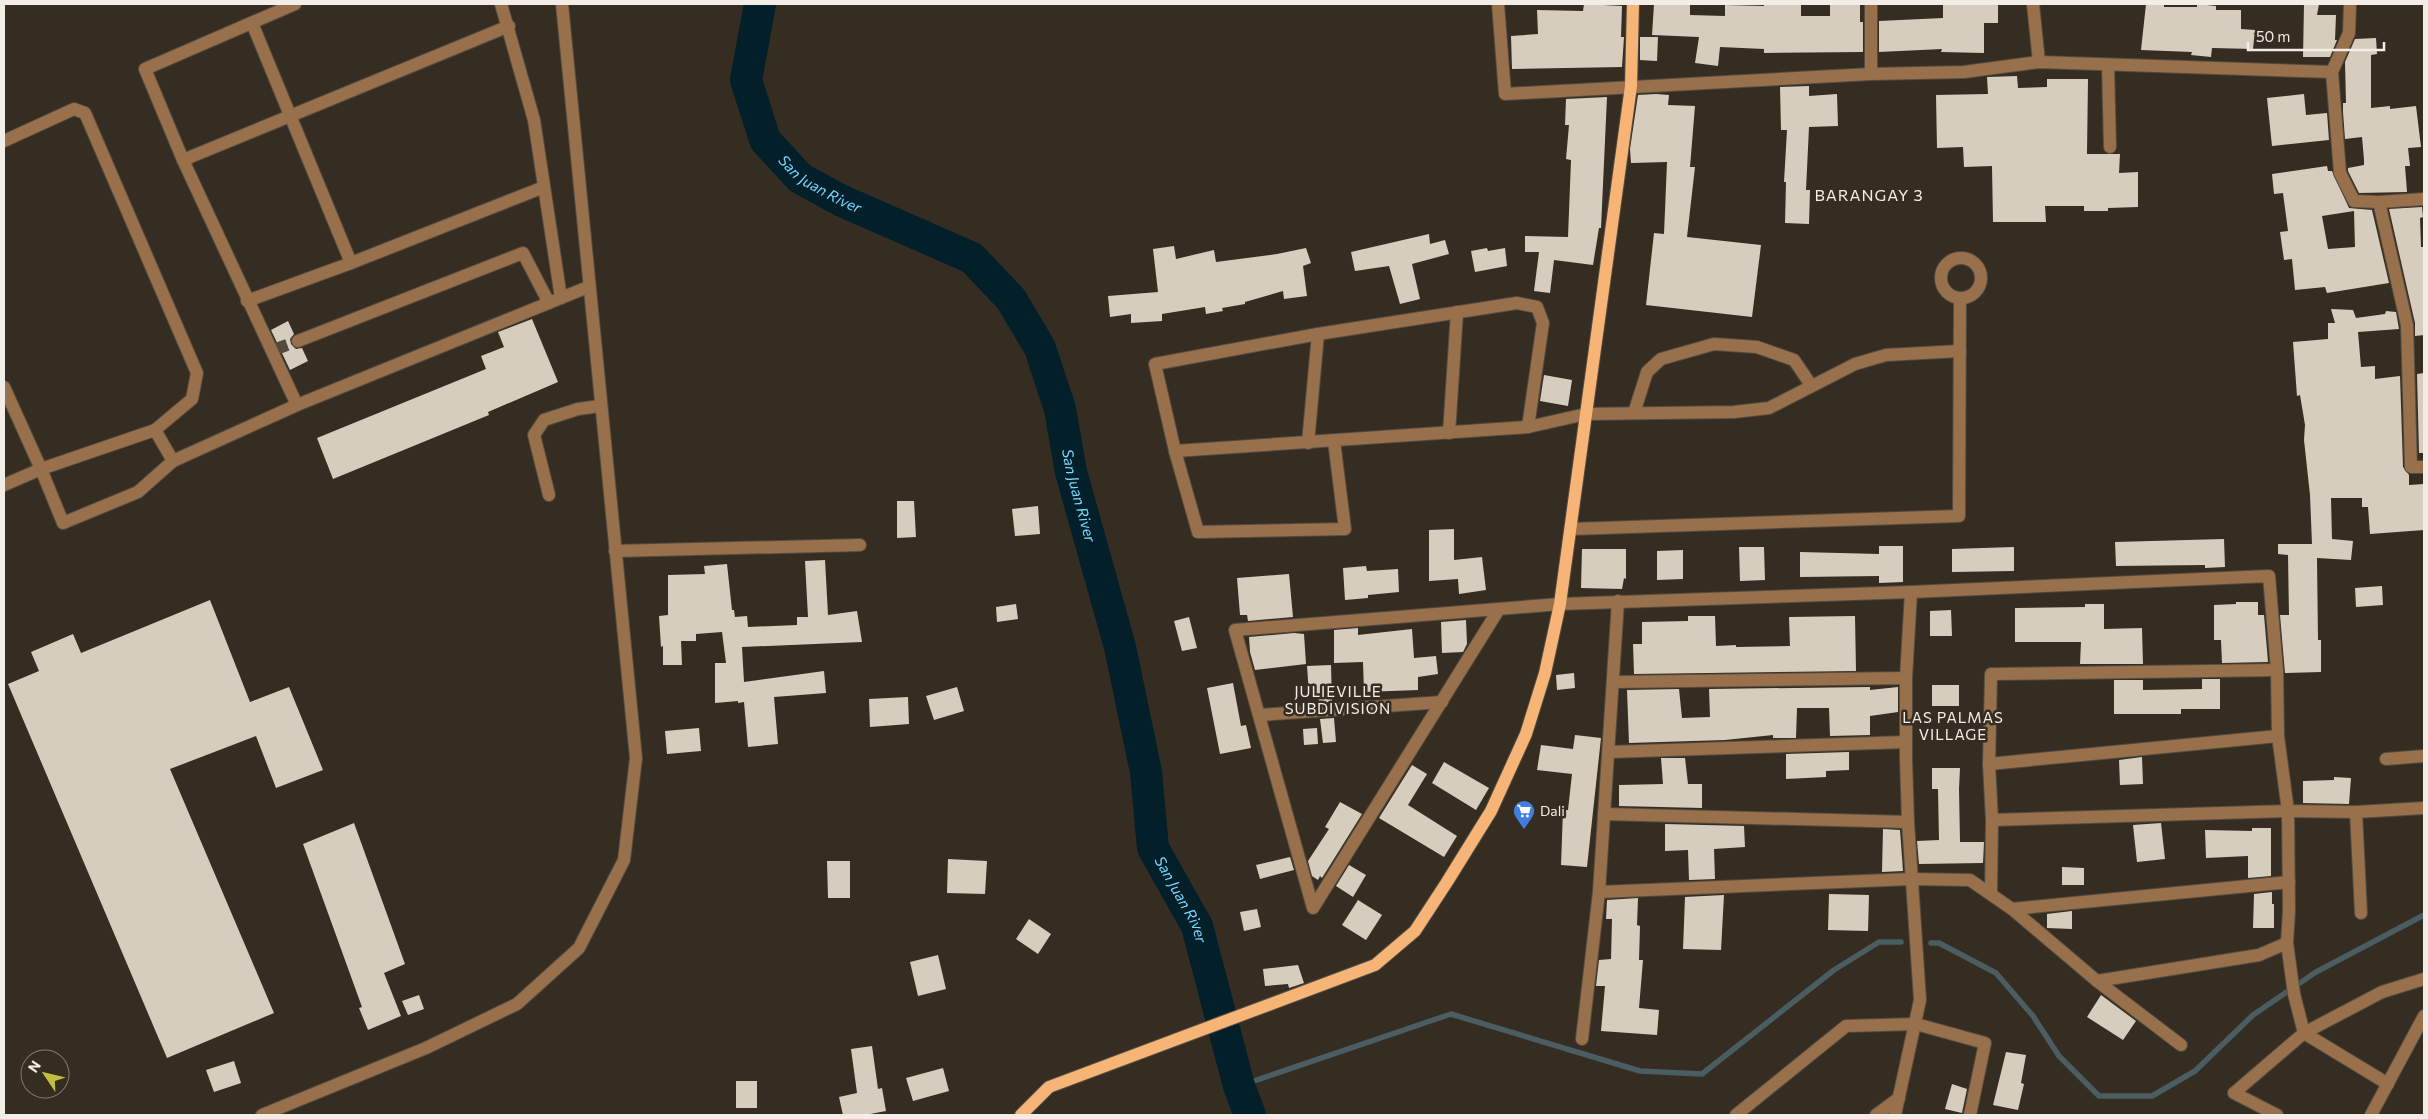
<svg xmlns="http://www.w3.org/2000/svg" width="2428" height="1119" viewBox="0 0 2428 1119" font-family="Commissioner,sans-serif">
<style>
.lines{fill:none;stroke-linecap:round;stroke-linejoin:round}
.stream{stroke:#4a5d62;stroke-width:5.5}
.river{stroke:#021f2a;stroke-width:32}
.building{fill:#d7cdbe;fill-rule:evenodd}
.minor-tunnel{stroke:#524a3f;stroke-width:12;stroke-dasharray:12 6;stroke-linecap:butt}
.minor-casing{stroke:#544c41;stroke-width:14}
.major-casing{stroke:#544c41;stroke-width:14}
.minor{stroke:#98704b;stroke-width:12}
.major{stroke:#f7b477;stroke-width:12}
.labels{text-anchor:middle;stroke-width:5;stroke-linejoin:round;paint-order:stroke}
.poi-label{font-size:14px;fill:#f2ede6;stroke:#362d22;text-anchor:start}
.water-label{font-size:15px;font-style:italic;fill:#78d7fe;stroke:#362d22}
.neighbourhood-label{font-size:15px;letter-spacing:1px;fill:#f2ede6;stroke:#362d22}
.quarter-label{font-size:16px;letter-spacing:1px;fill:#f2ede6;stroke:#362d22}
</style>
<rect width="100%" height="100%" fill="#362d22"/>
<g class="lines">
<!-- stream -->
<g class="stream">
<path d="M1931,943H1939L1996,973L2033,1016L2059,1056L2099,1096H2152L2195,1071L2253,1015L2316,972L2424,915"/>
<path d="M1239,1086L1451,1014L1640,1071L1702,1074L1834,970L1879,942H1901"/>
</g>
<!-- river -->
<path class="river" id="s1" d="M760,4L746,80L765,140L800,178L840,200L972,258L1011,299L1040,348L1060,409L1071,472L1120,647L1146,772L1153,848L1197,926L1239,1086L1250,1115"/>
</g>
<!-- building -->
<g class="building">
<path d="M1584,4L1622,6L1621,37H1624L1622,67L1512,69L1511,36L1538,34L1537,10L1583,11Z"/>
<path d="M1654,4H1690V15L1725,16V5L1764,6V4H1801V16H1830V4H1860V22H1863V52L1764,53V49L1720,47L1718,66L1695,63L1699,37L1652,35Z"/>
<path d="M1943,4H1998V23H1984V53L1941,52L1942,49L1879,52V21L1943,18Z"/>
<path d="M2146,4H2164V7H2197V4L2216,6V10H2241V29L2255,30L2253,49L2212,48L2211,57L2191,55L2192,52L2141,50Z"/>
<path d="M2304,4H2319L2317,15H2336L2335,40H2337L2330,57H2303Z"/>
<path d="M1640,37H1658L1657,61L1640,60Z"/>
<path d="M2376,38L2377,54L2371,55V108L2390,106V109L2416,106L2421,147L2408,148L2410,166H2405L2407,192L2359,193L2348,171V168L2364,165V160L2362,137L2345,139L2343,112V103H2346L2345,62L2355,39Z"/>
<path d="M2017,76L2018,88L2047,87V79H2088L2087,154H2120L2119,173L2138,172V207L2108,208V211H2084V206H2045L2046,222H1993L1992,166L1964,167L1963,147L1937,148L1936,95L1988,94L1987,77Z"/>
<path d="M1809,86V96L1837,94L1838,126L1809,127L1806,190H1810L1809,224L1785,223L1786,182H1784L1787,130H1781L1780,87Z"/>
<path d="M1656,94L1669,95L1668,105L1695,106L1690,167H1695L1687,237L1761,245L1752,317L1646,305L1654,233L1664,234L1667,162L1631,163L1630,149L1638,95Z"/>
<path d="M2304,94L2306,115L2327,113L2329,140L2272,146L2267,98Z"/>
<path d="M1607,97L1601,228H1599L1593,265L1554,260L1550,293L1534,291L1539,252H1525V236L1568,237L1571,160L1566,159L1569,125H1565L1566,99Z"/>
<path d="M2327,166L2328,171H2332L2349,208L2372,210L2389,283L2327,293L2325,287L2295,290L2292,259L2284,260L2280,232L2288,231L2283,193L2274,194L2272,174ZM2354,211L2355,247L2328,249L2322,216Z"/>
<path d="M2422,207L2423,217L2420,218L2421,247H2424V335L2415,336V323L2389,209Z"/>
<path d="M1429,234L1430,244L1445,240L1449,254L1412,264L1420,299L1400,304L1389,266L1355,271L1351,252Z"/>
<path d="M1174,246L1176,259L1214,250L1216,262L1277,254L1306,248L1311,263L1303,266L1307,296L1284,299L1283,291L1245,302V304L1222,308L1223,311L1206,314L1205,307L1162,314V321L1131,323V314L1110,317L1108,296L1158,292L1153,249Z"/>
<path d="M1487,248L1488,251L1505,248L1507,266L1475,272L1471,251Z"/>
<path d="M2331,309L2353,310L2356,318L2385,314L2386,311L2396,312L2399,329L2358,332L2361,367L2375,366V379L2400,376L2403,467L2409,475V485L2424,484V530L2370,534L2368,507H2362V498H2331L2332,539L2353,541L2351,560L2317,558L2318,640H2321V672L2285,673L2280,615H2289L2288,555L2278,554V544H2312L2310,495L2304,440L2305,425L2300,395L2297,396L2293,342L2328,339V323H2335Z"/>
<path d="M532,319L558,382L488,412L489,415L333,479L317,438L486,369L481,356L504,347L498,332Z"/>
<path d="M288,321L294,334L290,339L291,344L296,349L302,348L308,361L290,370L271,330Z"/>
<path d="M2424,373V453H2419L2417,374Z"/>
<path d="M1544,375L1572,380L1568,406L1540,401Z"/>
<path d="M897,501H914L916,537L897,538Z"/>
<path d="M1038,506L1040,534L1015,536L1012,509Z"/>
<path d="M1454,529V560L1482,557L1486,590L1459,594L1458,579L1429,581V530Z"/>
<path d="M2224,539L2225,567L2205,568V565L2116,566L2115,542Z"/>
<path d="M1879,546H1903V582L1879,583V576L1800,577V552L1879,554Z"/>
<path d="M1739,547H1764L1765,580L1740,581Z"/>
<path d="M2014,547V571L1952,572V549Z"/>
<path d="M1582,549H1626V579L1624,578L1622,589L1581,588Z"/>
<path d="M1683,550V579L1657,580V551Z"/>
<path d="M825,560L828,615L857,611L862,642L742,647L744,682L824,671L826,693L774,697L778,744L748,747L744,702L738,703V701L715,703V663H726L722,632L696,634V641H681L682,665H663V646L661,647L659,616L668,615V575L705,574L704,566L727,564L732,610H734L735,617L747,616L748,627L797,625V617H808L805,561Z"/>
<path d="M1366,566L1367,571L1398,569L1399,592L1368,595V598L1345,600L1343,568Z"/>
<path d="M1289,574L1293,617L1248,621L1247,615H1240L1237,578Z"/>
<path d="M2382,586L2383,605L2356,607L2355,588Z"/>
<path d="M210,600L250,702L289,687L323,770L276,788L256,736L170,769L274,1013L167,1058L8,684L39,671L31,652L73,634L81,653Z"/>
<path d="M2236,602H2258V615H2264L2268,662L2222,663L2221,640H2214V605L2236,604Z"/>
<path d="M1016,604L1018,619L997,622L996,607Z"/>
<path d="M2085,604H2104V629L2142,628L2143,664H2080L2081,642H2015V608L2085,607Z"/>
<path d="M1951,610L1952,636H1930V611Z"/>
<path d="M1688,616H1715L1716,646L1736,645V647L1790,646L1789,617L1855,616L1856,671L1634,674L1633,644H1642V622L1688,621Z"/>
<path d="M1189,617L1197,648L1182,651L1174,621Z"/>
<path d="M1466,620L1467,644L1463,652L1442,653L1441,622Z"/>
<path d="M1358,628V635L1412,629L1414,658L1436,656L1438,674L1418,677V690L1364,692L1363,662L1334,663V630Z"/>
<path d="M1294,633L1304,634L1306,664L1255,670L1250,652L1249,637Z"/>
<path d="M1331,665L1332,702L1319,703L1318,694H1309L1307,666Z"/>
<path d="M1574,673L1575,688L1557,690L1556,675Z"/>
<path d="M2202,679H2220V709H2181V714H2114V680H2143V690L2202,689Z"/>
<path d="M1233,683L1241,726L1246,725L1251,748L1220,754L1207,688Z"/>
<rect x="1932" y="685" width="27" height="21"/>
<path d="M957,687L964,711L934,720L926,696Z"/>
<path d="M1870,687V690L1898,687V712L1870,716V735L1830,736L1829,708H1797L1796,738H1773V735L1725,740L1629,743L1627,690L1679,689L1682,718L1710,717L1709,689Z"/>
<path d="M908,697L909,724L870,727L869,699Z"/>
<path d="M1334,718L1336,742L1323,743L1320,719Z"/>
<path d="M699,728L701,751L667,754L665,731Z"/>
<path d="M1317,728L1318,744L1304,745L1303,729Z"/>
<path d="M1575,735L1601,738L1587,867L1561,865L1563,810H1568L1572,774L1537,770L1541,745L1573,749Z"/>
<path d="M1849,752V770L1826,771V777L1786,779V754Z"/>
<path d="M2142,757L2143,784L2120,785L2119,760Z"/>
<path d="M1661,758H1685L1688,784H1702V808L1619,806V785L1663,784Z"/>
<path d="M1444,762L1489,788L1476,810L1432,783Z"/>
<path d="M1412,765L1427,774L1408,805L1457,836L1444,857L1379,818Z"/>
<path d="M1932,768H1960L1959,789L1960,842H1984L1983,863L1919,864L1917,841L1939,840L1938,789H1932Z"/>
<path d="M2334,777L2351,778L2349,804L2303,803V781L2334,780Z"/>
<path d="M1340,802L1362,814L1322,878L1320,876L1318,880L1312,876L1308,861L1329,829L1325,827Z"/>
<path d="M354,823L405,964L384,973L401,1016L368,1030L359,1008L362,1007L303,844Z"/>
<path d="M2161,823L2165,859L2137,862L2133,825Z"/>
<path d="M1665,824L1744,826L1745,847L1714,849L1715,879L1689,880L1688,850L1665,851Z"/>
<path d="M2252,828H2271V876L2248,878V856L2206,858L2205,830L2252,831Z"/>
<path d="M1883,829L1900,830L1903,871L1882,872Z"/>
<path d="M1290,857L1294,870L1260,879L1256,865Z"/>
<path d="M948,859L987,861L985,894L947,893Z"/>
<path d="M827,861H850V898H828Z"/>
<path d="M1349,865L1366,875L1353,897L1336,886Z"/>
<path d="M2062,867L2084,868V885H2062Z"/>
<path d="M2272,892V904H2274V928H2253L2254,894Z"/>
<path d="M1829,894L1869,895L1868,931L1828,930Z"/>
<path d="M1724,895L1721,950L1683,949L1685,897Z"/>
<path d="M1638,898L1637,925L1640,926L1639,960H1643L1639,1008L1659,1010L1657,1035L1601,1031L1605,986H1596L1599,960L1611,959L1612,919H1606L1607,900Z"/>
<path d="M1358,900L1382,915L1366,940L1342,925Z"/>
<path d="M1257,909L1261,927L1244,931L1240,912Z"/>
<path d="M2072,911V929L2047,928V914Z"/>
<path d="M1029,919L1051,934L1038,954L1016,939Z"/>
<path d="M938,955L946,989L918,996L910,962Z"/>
<path d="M1298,965L1304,983L1289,988L1288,984L1265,986L1263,969Z"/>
<path d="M419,995L424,1009L408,1015L402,1001Z"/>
<path d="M2101,995L2136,1021L2123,1040L2087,1017Z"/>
<path d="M872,1046L878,1089L882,1088L886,1111L865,1115H843L839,1097L857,1093L851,1049Z"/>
<path d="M2006,1052L2026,1055L2021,1083L2024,1084L2018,1110L1993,1105Z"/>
<path d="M234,1061L241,1083L214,1092L206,1070Z"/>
<path d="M943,1068L949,1091L913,1101L906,1078Z"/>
<rect x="736" y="1081" width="21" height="27"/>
<path d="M1952,1084L1967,1089L1962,1113L1945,1109Z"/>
</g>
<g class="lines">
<!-- minor-tunnel -->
<path class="minor-tunnel" d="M276,349L298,341"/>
<!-- minor casing -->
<g class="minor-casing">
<g id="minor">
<path d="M295,4L145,69L183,160L297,405"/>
<path d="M501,4L534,120L561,298"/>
<path d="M1498,4L1505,94L1871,74L1964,72L2039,62L2332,72L2349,33L2350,4"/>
<path d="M2033,4L2039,62"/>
<path d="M252,23L351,263"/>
<path d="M2108,65L2110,147"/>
<path d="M2332,72L2340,173L2354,201L2379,202L2424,199"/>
<path d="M1871,74V4"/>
<path d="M4,141L74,109L85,113L197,373L192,399L155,430L41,469L4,387"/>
<path d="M183,160L509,26"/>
<path d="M2379,202L2407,325L2411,467H2424"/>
<circle cx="1961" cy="278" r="20"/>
<path d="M247,301L351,263L544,187"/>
<path d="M298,341L523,253L549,303"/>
<path d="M1634,413L1647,372L1661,359L1714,344L1757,347L1794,360L1811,385"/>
<path d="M155,430L173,461"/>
<path d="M1449,433L1457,312"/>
<path d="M1334,441L1345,529L1198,532L1175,451L1155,364L1318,334L1517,303L1537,307L1543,323L1528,427"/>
<path d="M1308,443L1318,334"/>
<path d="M1175,451L1528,427L1586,414L1734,412L1769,408L1855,364L1886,355L1960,351"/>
<path d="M4,485L41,469L63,523L138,492L173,461L297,405L588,287"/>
<path d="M549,495L534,435L544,420L578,409L600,406"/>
<path d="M1571,529L1959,516L1960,298"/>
<path d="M615,551L860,545"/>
<path d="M1499,609L1313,908L1235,630L1560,604L1911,592L2269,576L2277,670L2278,736L2288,811L2289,911L2287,943L2294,994L2304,1033L2388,1084"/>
<path d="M1614,682L1906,678"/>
<path d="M1260,715L1442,702"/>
<path d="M1610,752L1906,742"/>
<path d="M2386,759L2424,756"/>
<path d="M1989,764L2278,736"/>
<path d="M2356,812L2361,913"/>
<path d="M1604,814L1908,822"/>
<path d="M1992,820L2288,811L2356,812L2424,808"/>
<path d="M1599,892L1912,879L1970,880L2012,909L2097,981L2181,1045"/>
<path d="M1991,894L1992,820L1989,764L1991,674L2277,670"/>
<path d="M2012,909L2289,882"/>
<path d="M2097,981L2259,955L2287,943"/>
<path d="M1582,1039L1599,892L1618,601"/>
<path d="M262,1115L426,1048L517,1004L579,948L624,860L636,758L562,4"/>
<path d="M1736,1115L1846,1026L1916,1024L1985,1043L1970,1115"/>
<path d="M1876,1115L1899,1098"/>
<path d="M1895,1115L1920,1000L1908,822L1906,759V678L1911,592"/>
<path d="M2277,1115L2234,1093L2304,1033L2382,992L2424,979"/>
<path d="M2371,1115L2424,1016"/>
</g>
</g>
<!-- major casing -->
<g class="major-casing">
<path id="major" d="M1021,1115L1049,1087L1375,965L1415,931L1447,882L1491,811L1526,734L1545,673L1560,604L1631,86L1633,4"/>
</g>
<!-- minor -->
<use href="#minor" class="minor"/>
<!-- major -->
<use href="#major" class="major"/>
</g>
<!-- icons -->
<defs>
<g id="supermarket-pin" transform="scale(1.125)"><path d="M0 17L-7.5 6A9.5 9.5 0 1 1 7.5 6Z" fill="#3f7fe0" stroke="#362d22"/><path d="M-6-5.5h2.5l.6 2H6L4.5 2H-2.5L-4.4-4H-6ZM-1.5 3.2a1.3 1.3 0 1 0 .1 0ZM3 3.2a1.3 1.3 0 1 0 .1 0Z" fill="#fff"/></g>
</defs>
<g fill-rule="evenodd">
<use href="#supermarket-pin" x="1524" y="811"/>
</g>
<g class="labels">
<!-- poi labels -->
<g class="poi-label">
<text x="1540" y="816">Dali</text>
</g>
<!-- water labels -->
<g class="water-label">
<text dy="5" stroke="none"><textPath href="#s1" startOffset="212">San Juan River</textPath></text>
<text dy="5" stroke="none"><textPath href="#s1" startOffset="648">San Juan River</textPath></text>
<text dy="5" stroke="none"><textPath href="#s1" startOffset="1068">San Juan River</textPath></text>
</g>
<!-- neighbourhood labels -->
<g class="neighbourhood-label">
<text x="1338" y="697">JULIEVILLE<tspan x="1338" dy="17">SUBDIVISION</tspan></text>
<text x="1953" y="723">LAS PALMAS<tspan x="1953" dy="17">VILLAGE</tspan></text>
</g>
<!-- quarter labels -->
<g class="quarter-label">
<text x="1869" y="201">BARANGAY 3</text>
</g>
</g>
<!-- border -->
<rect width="2428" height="1119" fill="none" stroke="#f2ede6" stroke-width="10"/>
<!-- north arrow -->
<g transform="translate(45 1074) rotate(305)"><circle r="24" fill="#362d22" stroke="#817a70"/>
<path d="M0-4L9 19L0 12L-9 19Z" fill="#c4bd3e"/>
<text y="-8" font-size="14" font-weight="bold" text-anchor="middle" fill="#f2ede6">N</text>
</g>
<!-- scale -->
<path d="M2248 42v8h136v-8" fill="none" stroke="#f2ede6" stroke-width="2.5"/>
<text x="2256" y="42" font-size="15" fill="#f2ede6" stroke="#362d22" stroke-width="4" paint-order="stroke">50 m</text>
</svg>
